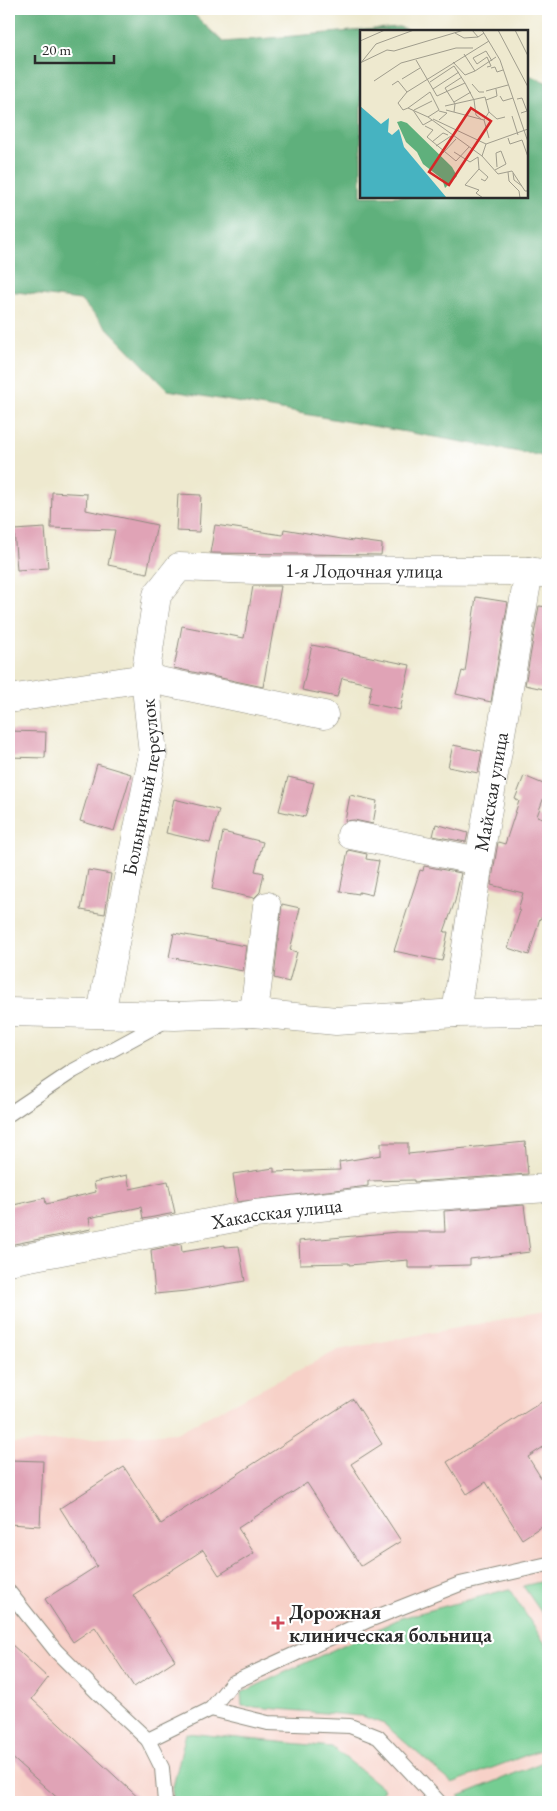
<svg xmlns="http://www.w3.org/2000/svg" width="557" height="1811" viewBox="0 0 557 1811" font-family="'EB Garamond',serif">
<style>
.built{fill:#f7d1c8}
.green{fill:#74cd92;stroke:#507c5e}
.forest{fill:#5fb07c;stroke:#456e54}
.building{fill:#e0a3b6}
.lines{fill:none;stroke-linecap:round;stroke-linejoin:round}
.service-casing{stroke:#8c8a7d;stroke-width:16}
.minor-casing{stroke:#8c8a7d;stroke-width:29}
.service{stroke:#fff;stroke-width:14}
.minor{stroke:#fff;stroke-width:28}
.poi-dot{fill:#d1495b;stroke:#fff;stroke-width:2}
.labels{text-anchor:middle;stroke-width:4.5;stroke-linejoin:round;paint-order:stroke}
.street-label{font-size:20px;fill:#2b2b2b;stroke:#fff}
.poi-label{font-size:20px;font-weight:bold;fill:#2b2b2b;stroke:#fff;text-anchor:start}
.inset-road{fill:none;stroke:#a09d8d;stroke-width:1}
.view{fill:#d62828;fill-opacity:0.15;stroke:#d62828;stroke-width:2.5}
.inset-edge{fill:none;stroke:#2b2b2b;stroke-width:2.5}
</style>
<rect width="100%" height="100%" fill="#fff"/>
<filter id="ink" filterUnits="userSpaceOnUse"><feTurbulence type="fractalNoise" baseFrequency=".02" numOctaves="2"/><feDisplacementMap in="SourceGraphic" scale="10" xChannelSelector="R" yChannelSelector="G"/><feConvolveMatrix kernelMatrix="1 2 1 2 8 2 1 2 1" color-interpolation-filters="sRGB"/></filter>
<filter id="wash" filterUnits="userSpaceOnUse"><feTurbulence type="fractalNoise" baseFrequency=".0096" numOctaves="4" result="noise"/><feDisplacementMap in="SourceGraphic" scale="20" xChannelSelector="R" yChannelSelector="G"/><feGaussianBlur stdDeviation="1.12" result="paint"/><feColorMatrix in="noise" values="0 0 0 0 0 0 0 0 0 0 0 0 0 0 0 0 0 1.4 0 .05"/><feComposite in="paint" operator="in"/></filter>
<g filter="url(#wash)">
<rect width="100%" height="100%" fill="#eee9cf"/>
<!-- built -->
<path class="built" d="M548,1311V1802H9V1444L176,1433L338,1350Z"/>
<!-- green -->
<g class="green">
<path d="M548,1580V1622L523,1586Z"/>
<path d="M509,1589L548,1648V1747L452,1783L384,1724L361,1716L242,1706L241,1693L401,1618Z"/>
<path d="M186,1733L332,1747L384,1789L375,1802H174L172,1791Z"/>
<path d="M548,1760V1802H465L459,1796Z"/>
</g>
<!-- forest -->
<path class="forest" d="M12,9H188L223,42L399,27L410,31H361V196H526V74L548,83V457L168,390L80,300L9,291V91L13,56Z"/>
<g id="blocks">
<!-- building -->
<g class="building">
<path d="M52,492L87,494L86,510L157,525L147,573L108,565L115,530L51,528Z"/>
<path d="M178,494L201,495L199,532L176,531Z"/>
<path d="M215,525L283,535L284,529L353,541V540L382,544V547L381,555L210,553Z"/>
<path d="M45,528L48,568L17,570L14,530Z"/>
<path d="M253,586H281L263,687L174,668L182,626L244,638Z"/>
<path d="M476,597L508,602L491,702L456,694L462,671L465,672Z"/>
<path d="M539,606L548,607V690L525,685Z"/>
<path d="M312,645L410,665L400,710L368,703L372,685L342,678L337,697L302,690Z"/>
<path d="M9,731L46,732L45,758L9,757Z"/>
<path d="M453,745L482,751L478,773L448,767Z"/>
<path d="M97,764L131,774L114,831L80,821Z"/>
<path d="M524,776L548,786L537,816L548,820V906L544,919L540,918L529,955L508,948L520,911L518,910L523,893L491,885L498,842L505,844L519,801L515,799Z"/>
<path d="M288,777L314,783L305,817L279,811Z"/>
<path d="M350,795L377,801L373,824L354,820L345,821Z"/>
<path d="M174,799L219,810L210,843L166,833Z"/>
<path d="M436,824L468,833L466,842L433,836Z"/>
<path d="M223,832L263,842L255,871L264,873L260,892L254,898L212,889Z"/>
<path d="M348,850L367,854L366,859L379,861L372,895L359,892V894L340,891Z"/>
<path d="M424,866L461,873L455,901L444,932H448L442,961L394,951L420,870L423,871Z"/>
<path d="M88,870L111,874L105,914L81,910Z"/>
<path d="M282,904L300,908L290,950L297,952L289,982L274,978Z"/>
<path d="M174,933L246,946L243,971L169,957Z"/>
<path d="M525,1142L528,1174L414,1182V1180L368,1181V1186L237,1202L233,1174L274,1168V1172L340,1170L339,1162L381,1155V1143H408V1154Z"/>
<path d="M127,1175L130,1189L168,1181L175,1213L143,1219L141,1207L89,1218L91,1229L9,1245V1206L45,1198L46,1204L96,1192L94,1182Z"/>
<path d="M524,1205L530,1252L470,1259V1265L431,1266V1268H408V1260L349,1265V1263L300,1264L299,1241L397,1232H445L444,1211Z"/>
<path d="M181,1244L182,1252L225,1245V1247L239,1246L245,1281L186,1291L155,1294L151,1250Z"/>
<path d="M548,1398V1444L528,1457L548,1489V1522L522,1539L486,1482L467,1494L447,1462Z"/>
<path d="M353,1399L382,1444L351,1464L401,1541L361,1566L307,1483L238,1528L254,1553L219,1575L203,1550L133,1595L175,1660L134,1687L95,1627L73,1642L45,1599L97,1566L60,1508L124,1467L161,1524Z"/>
<path d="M9,1460L43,1461L40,1526L9,1524Z"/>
<path d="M9,1642L48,1678L32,1699L143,1802H62L9,1755Z"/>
</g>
</g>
</g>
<g filter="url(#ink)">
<use href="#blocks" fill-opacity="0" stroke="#8c8a7d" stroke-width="1"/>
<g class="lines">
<!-- service casing -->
<g class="service-casing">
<g id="service">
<path d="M9,1114L73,1071L165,1021"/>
<path d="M9,1592L56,1651L100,1695L148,1740L211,1709L232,1683L369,1620L460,1584L548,1564"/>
<path d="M211,1709L268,1723L350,1726L378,1737L439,1802"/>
<path d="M148,1740L162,1768L165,1802"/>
</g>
</g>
<!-- minor casing -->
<g class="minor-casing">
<g id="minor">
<path d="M9,699L145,678L324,715"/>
<path d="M351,835L479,861"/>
<path d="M9,1012L175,1016L254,1013L336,1021L456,1013L548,1012"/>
<path id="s1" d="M101,1013L153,754L145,678L157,595L179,567L255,570L529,571L548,574"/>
<path d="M254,1013L267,906"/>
<path id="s2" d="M456,1013L479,861L529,571"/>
<path id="s3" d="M9,1261L255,1214L394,1199L548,1188"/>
</g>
</g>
<!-- service -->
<use href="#service" class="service"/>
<!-- minor -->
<use href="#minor" class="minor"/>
</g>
</g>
<!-- markers -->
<path class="poi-dot" d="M275.5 1615.5h5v5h5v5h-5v5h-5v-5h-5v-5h5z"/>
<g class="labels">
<!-- street labels -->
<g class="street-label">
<text dy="7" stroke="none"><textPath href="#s1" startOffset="645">1-я Лодочная улица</textPath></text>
<text dy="7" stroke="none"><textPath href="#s1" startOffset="230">Больничный переулок</textPath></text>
<text dy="7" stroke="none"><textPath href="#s2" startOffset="224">Майская улица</textPath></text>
<text dy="7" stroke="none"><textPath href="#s3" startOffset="272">Хакасская улица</textPath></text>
</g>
<!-- poi labels -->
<g class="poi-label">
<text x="289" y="1619">Дорожная<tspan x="289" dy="23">клиническая больница</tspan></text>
</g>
</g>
<!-- overview -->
<g transform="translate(360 30)">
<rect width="168" height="168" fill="#eee9cf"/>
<path d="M41,91L47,93L92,137L97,146L85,158L82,149L63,134L57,122L46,112L37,92Z" fill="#5fb07c"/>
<path d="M0,76L21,94L29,88L28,102L32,105L39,99L44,117L86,167H0Z" fill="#46b3c1"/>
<path class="inset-road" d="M112,0L118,7L124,3M122,0L140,30L168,112M138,0L168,57M155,0L168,26M95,3L104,8L118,7M0,11L25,0M104,24L115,41L136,27M56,30L77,66L105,53L114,70L116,85L121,89M2,32L27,20L34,21L104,0M93,32L105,45L115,41M0,34L16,14L54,0M127,37L131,36L127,27L117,34L113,28L126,21L132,31M131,38L135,37L137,42L143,40M42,49L60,38M14,51L41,33L96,18H113M70,52L94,36L105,53M112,54L119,62H124M32,55L38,51L47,62M73,59L99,42M126,61L148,55M140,66L143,71L153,68M157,69L162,68L167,81L161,83M126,70L137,66L136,59M94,72L111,62M85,76L125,67L129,82M48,78L70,62L79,80L68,87M53,80L63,95L72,90M54,80L72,71M86,80L124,90L129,108M94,82L95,74L85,58L102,47M152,86L158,105M73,89L126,114M79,90L87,83L79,81M124,90L129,82L137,89L145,87M65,96L73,100L67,107L96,131L109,117M168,99L126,114L122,126L138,144L152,141L165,161H168M148,108L150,114L162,110L168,127M72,112L83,103L88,105M76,116L91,106M94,122L110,132L118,127M83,123L96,109M122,126L68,87L48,78L43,80L38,73L47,62L129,11M118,127L119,139L105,155L119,160L116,163L123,168M119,139L128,147L125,151L121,149M135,140L146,134L141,121L136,123L137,137M148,142L149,151L159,161L160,168M153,143L154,150L162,156"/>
<path class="view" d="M111,78L131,91L89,155L69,142Z"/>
<rect width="168" height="168" class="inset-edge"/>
</g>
<!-- margin -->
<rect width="557" height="1811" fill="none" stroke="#fff" stroke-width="30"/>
<!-- scale -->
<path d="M35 55v8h79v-8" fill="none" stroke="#2b2b2b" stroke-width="2.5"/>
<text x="42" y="55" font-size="15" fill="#2b2b2b" stroke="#ffffff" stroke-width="4" paint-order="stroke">20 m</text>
</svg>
